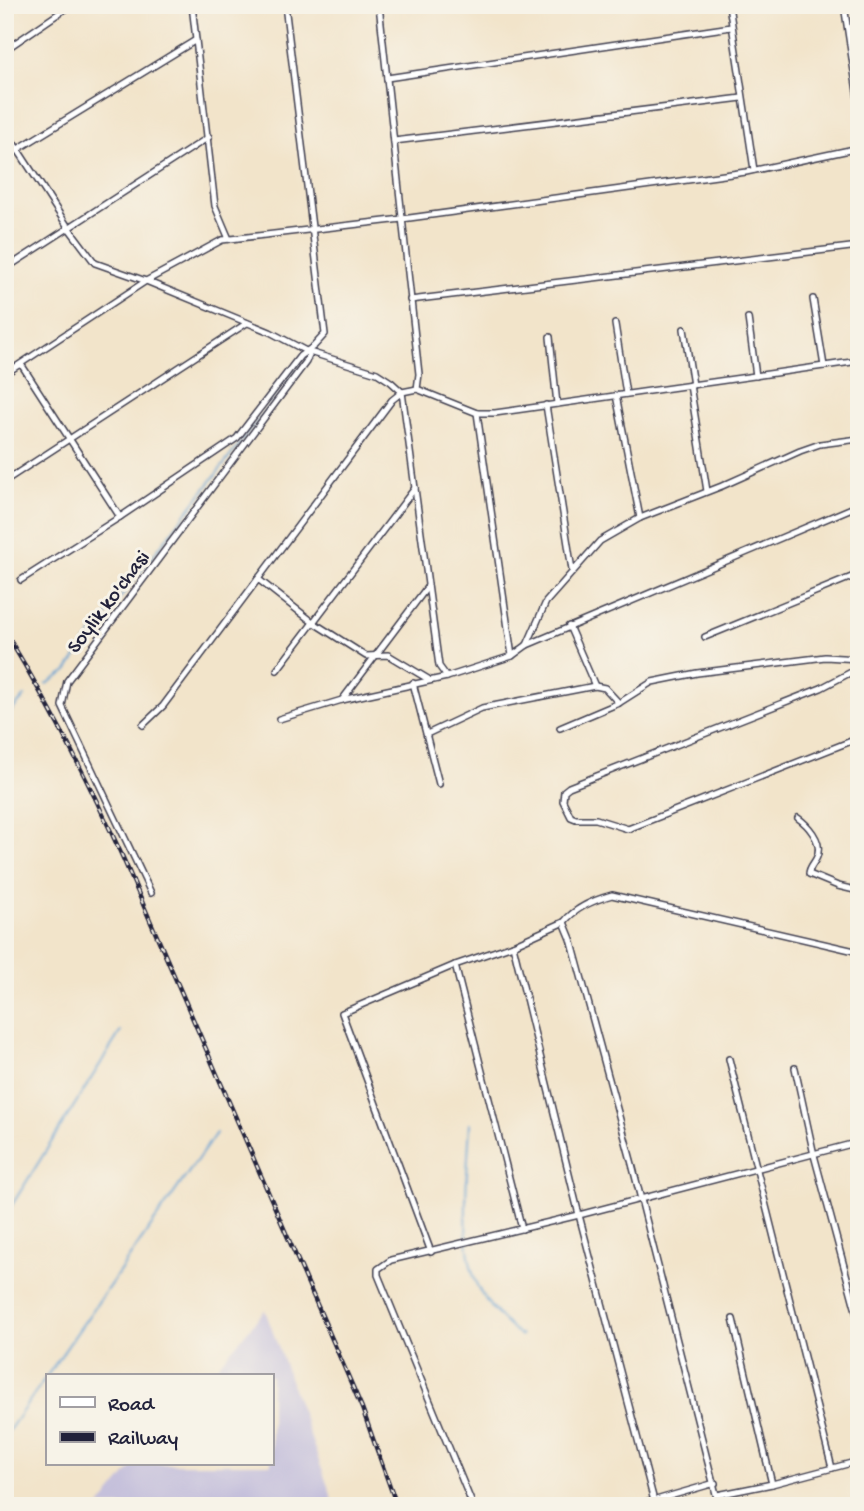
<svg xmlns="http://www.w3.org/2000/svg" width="864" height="1511" viewBox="0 0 864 1511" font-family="'Gochi Hand',sans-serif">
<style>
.industrial{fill:#c5c0db}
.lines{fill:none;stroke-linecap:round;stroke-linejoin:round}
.stream{stroke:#5f9fd2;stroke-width:2}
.minor-casing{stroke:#413f50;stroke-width:8}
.minor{stroke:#fff;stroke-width:5}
.rail-casing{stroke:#22223b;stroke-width:4.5}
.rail{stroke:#f7f3e8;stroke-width:2;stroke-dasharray:5;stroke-linecap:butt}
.labels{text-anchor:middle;stroke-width:6;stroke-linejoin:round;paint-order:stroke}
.street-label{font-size:21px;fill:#22223b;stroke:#f7f3e8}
</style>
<rect width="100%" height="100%" fill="#f7f3e8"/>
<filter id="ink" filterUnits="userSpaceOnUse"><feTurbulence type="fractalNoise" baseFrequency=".0143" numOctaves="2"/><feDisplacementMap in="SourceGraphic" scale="14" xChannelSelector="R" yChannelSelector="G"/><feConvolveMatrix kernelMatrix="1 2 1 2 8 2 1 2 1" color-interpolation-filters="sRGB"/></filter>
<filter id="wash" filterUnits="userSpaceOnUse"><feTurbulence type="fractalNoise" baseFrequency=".00686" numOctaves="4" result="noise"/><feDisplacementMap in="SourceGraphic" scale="28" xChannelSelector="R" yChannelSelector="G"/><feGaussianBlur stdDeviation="1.57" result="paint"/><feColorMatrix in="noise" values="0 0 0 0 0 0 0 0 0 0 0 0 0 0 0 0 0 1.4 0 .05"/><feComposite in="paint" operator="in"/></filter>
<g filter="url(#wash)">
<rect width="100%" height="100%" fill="#f2e4ca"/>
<!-- industrial -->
<path class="industrial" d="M265,1310L335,1506H100L135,1464H271V1376H209Z"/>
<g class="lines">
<!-- stream -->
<g class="stream">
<path d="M47,684L67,671L86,642L239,445L302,360"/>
<path d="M5,718L25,696"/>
<path d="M470,1123C468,1170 459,1239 476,1283C483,1301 506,1325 521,1336"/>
<path d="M5,1216L121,1031"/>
<path d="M5,1436L216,1133"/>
</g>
</g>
</g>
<g filter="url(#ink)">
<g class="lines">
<!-- minor casing -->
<g class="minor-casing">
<g id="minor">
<path d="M192,5L215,206L229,239"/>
<path d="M379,5L419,374L417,389"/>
<path d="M729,5L754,170"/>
<path d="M844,5L859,105"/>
<path d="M5,50L71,5"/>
<path d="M387,78L731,27"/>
<path d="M5,130L68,227L95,263L146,281L222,240L402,219L746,172L859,148"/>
<path d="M394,141L742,98"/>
<path d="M5,157L196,40"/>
<path d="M5,269L209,137"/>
<path d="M813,299L824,366"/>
<path d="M410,300L859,246"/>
<path d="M748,318L756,376"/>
<path d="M615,324L626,394"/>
<path d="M684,329L693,385"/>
<path d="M550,337L557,404"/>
<path d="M21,364L120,517"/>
<path d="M5,374L146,281L270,332L306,351L377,373L391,382L402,392L439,666L447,677"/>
<path d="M690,385L707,491"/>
<path d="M616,395L640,518"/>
<path d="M546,405L572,570"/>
<path d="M477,413L512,656"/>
<path d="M5,481L247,323"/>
<path d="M258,579L314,623L366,656L388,655L428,679"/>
<path d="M21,580L120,517L237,438L300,356L314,346L325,334L285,5"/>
<path d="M569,626L595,686"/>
<path d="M705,637L859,574"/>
<path d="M527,645L859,505"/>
<path d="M859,668L821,688L569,787L564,791L563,801L571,817L576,819H596L628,829L859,738"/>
<path d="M277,670L415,488"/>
<path d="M413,683L439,784"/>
<path d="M342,700L428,586"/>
<path d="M279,719L342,700L447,677L512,656L527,645L546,602L600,541L640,518L722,486L800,451L820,444L859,439"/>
<path d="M143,725L163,706L392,400L402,392L417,389L477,413H495L859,361"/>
<path d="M560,728L619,703L652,682L697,673L825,657L859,659"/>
<path d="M427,734L482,708L595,686L605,688L619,703"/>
<path d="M798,818C808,825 821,840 818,853C817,862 809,865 809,874L838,886L859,891"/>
<path d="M151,893L62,706L67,681L306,362L310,352"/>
<path d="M513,945L579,1215L654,1501"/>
<path d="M455,965L522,1229"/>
<path d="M729,1059L832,1468"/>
<path d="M795,1068L814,1155L859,1322"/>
<path d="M431,1252L342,1013L455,965L513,945L564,922"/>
<path d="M733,1319L772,1484"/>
<path d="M717,1495L772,1484L859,1461"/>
<path d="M473,1506L378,1275V1269L391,1260L579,1215L859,1142"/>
<path d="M635,1506L715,1483"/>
<path d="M719,1506L632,1164L571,939L564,922C576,907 594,900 612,895L859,952"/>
</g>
</g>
<!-- minor -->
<use href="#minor" class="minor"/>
<!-- rail casing -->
<g class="rail-casing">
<path id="rail" d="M5,632C50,705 88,780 123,858L362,1408L397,1506"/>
</g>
<!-- rail -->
<use href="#rail" class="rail"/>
</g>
</g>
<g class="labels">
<!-- street labels -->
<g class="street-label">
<text transform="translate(107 601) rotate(-53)" y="7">Soylik ko'chasi</text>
</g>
</g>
<!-- margin -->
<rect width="864" height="1511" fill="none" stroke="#f7f3e8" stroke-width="28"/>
<!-- legend -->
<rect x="46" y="1374" width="228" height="91" fill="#f7f3e8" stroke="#a29fa3" stroke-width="2"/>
<rect x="60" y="1397" width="35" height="10" fill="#ffffff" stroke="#a29fa3" stroke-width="2"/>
<text x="108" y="1410" font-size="21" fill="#22223b">Road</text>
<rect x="60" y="1432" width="35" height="10" fill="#22223b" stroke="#a29fa3" stroke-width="2"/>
<text x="108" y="1444" font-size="21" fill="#22223b">Railway</text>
</svg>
